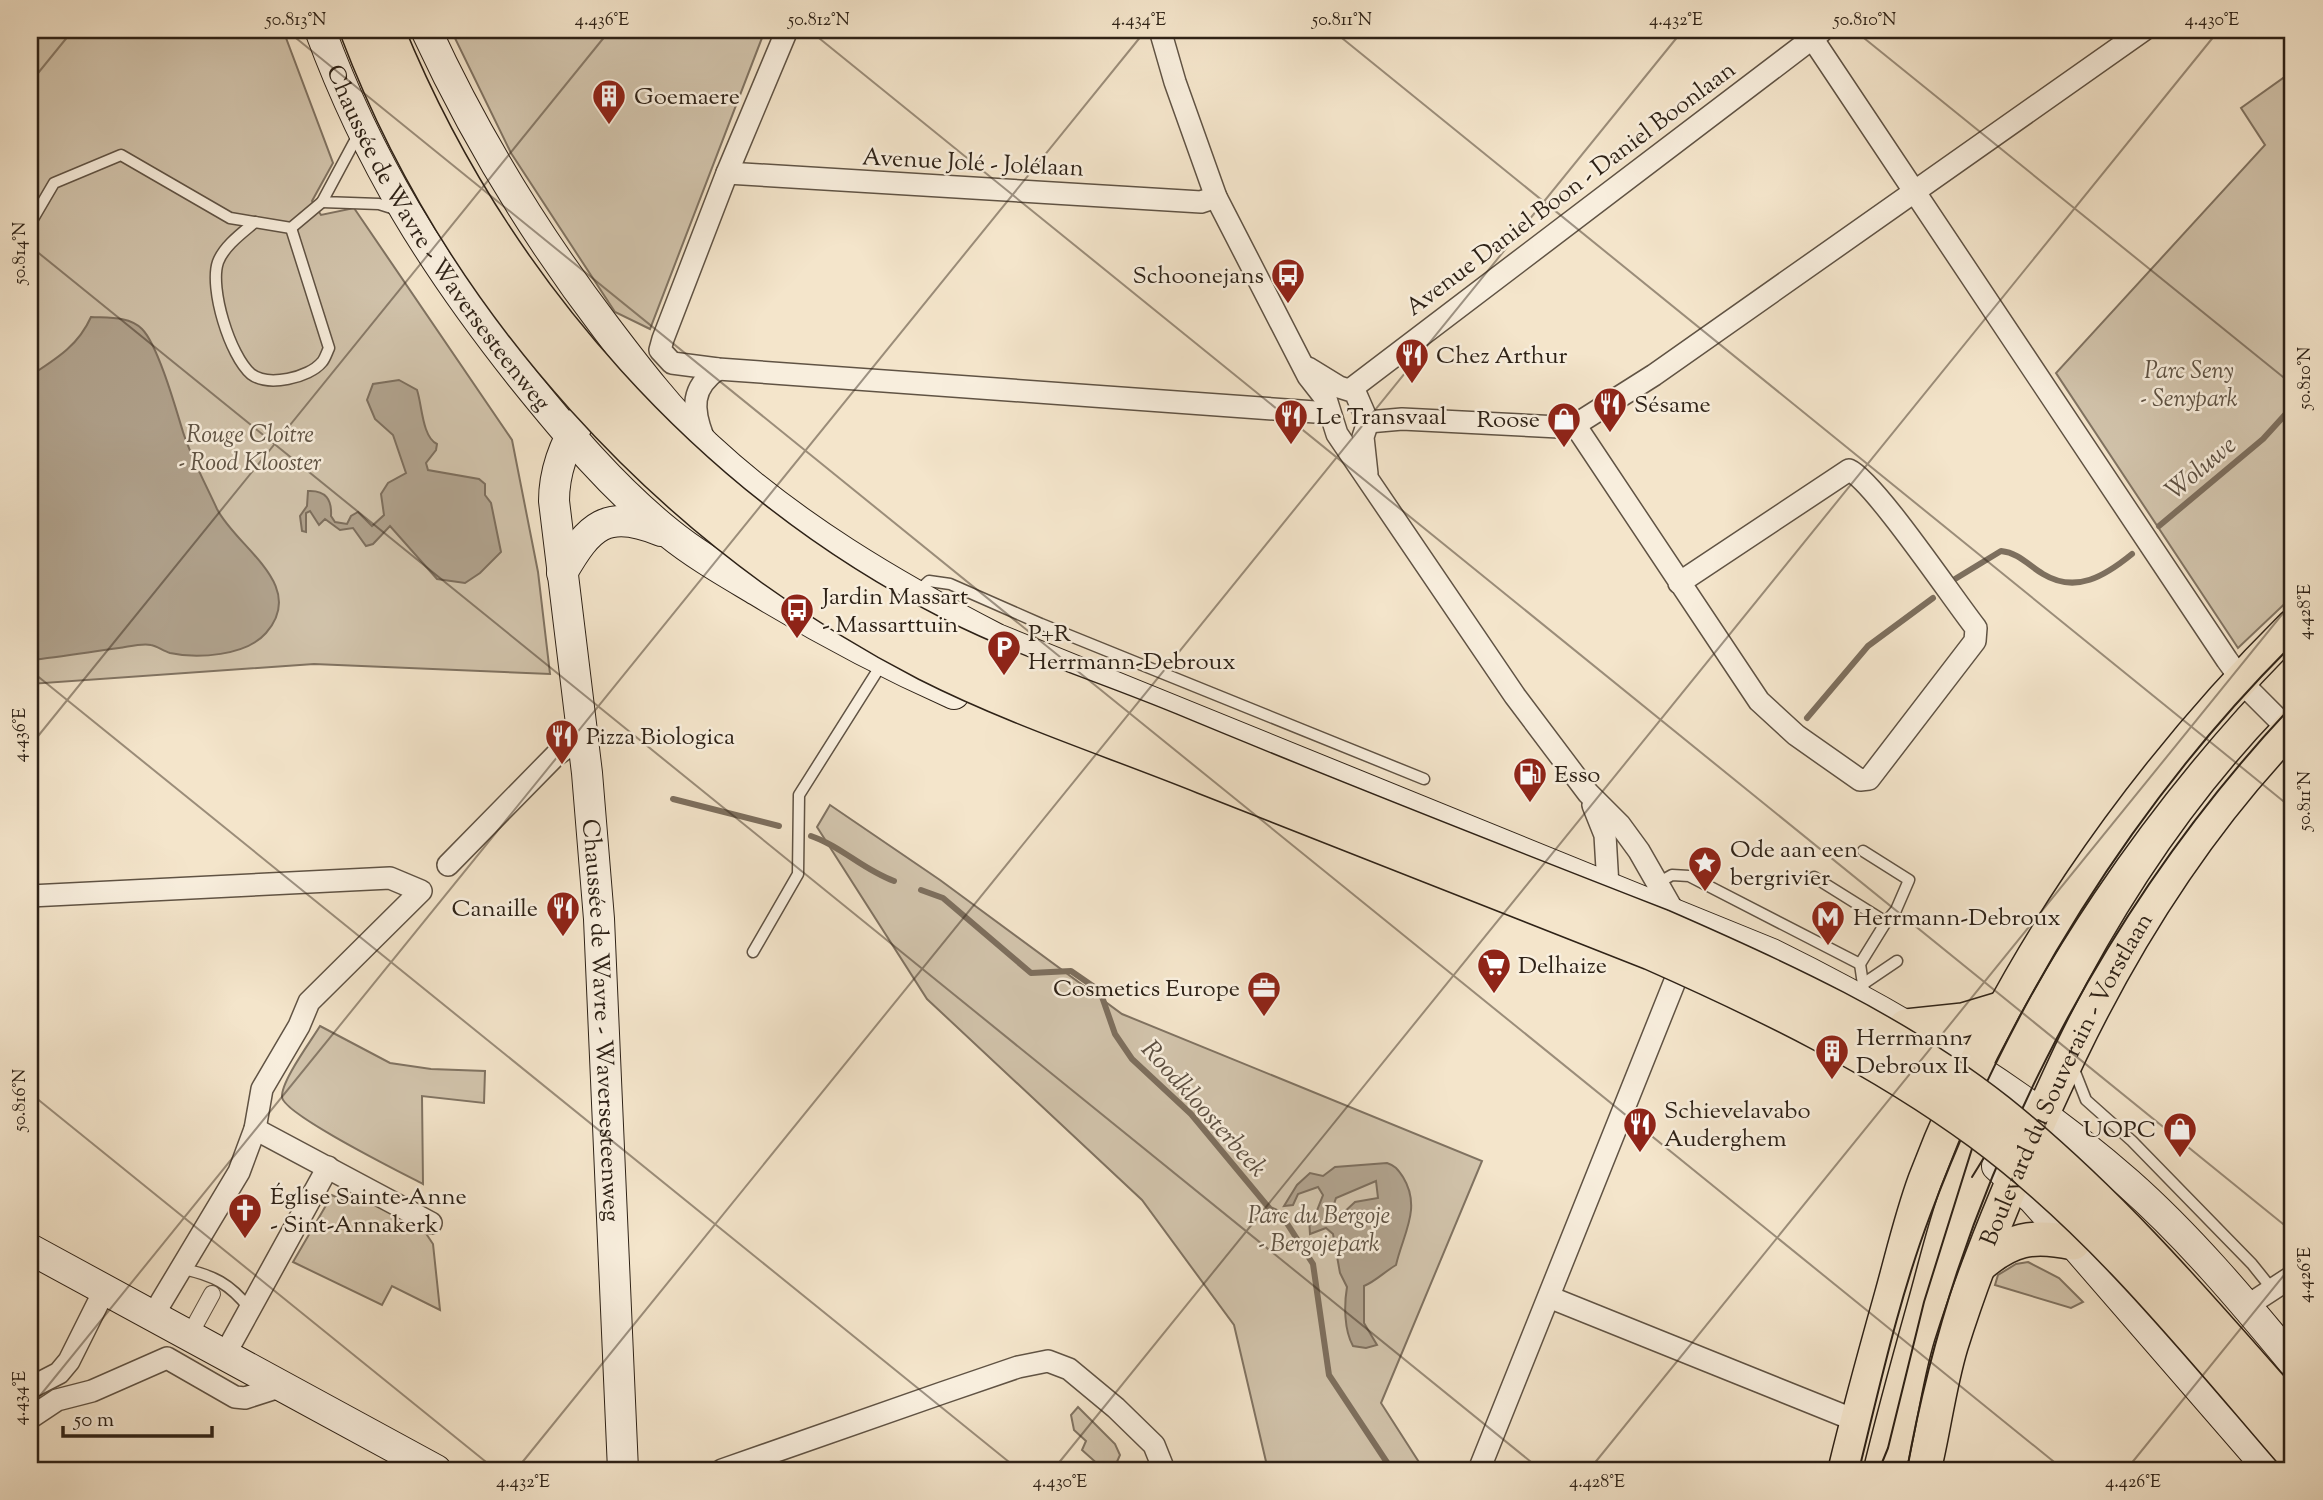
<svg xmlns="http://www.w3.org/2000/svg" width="2323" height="1500" viewBox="0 0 2323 1500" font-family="'Sorts Mill Goudy',serif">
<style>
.green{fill:#d2c4ac;stroke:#807362;stroke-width:2}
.water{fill:#b1a38e;stroke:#7d6f5e;stroke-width:2;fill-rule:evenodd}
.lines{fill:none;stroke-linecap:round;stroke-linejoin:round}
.stream{stroke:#7d6f5e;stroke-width:6}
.service-casing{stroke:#605344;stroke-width:13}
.pedestrian-casing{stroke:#605344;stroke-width:18}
.minor-casing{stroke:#605344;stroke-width:24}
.secondary-casing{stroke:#2e2217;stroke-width:32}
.primary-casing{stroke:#2e2217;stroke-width:36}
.service{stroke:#f8eedd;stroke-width:10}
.pedestrian{stroke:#f8eedd;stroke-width:16}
.minor{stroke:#f8eedd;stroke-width:21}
.secondary{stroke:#f8eedd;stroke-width:30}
.primary{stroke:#f4e5cb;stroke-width:33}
.tram{stroke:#2e2217;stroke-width:2}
.trunk-bridge-casing{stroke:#2e2217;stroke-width:38;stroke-linecap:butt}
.trunk-bridge{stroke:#f4e5cb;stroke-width:35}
.ticks{fill:none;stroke:#2e2217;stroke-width:2;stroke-opacity:0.45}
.labels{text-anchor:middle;stroke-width:5;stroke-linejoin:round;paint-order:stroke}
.poi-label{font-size:24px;fill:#2e2217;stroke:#f8eedd;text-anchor:start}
.street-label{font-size:24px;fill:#2e2217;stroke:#f8eedd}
.park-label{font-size:24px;font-style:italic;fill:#5f5344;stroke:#f8eedd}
.water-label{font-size:26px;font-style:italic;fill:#5c4f41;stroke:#f8eedd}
.neatline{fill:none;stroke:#2e2217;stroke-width:2.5}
.ticks-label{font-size:18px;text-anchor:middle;fill:#2e2217}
</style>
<rect width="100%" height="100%" fill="#f4e5cb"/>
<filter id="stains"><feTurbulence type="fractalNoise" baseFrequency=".00286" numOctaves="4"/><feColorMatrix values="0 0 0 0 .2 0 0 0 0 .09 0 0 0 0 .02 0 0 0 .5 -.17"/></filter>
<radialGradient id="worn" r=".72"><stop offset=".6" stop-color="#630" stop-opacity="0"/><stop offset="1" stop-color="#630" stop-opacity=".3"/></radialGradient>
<!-- green -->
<g class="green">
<path d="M30,30H283L333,163L312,201L321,215L354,208L512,440L538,572L550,674L314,664L30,684Z"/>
<path d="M451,30H765L650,329L615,312L511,153Z"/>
<path d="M2293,71V596L2238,648L2056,373L2265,145L2241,108Z"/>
<path d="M830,805L940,880L1122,1014L1482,1161L1381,1403L1424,1470H1268L1234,1325L1142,1200L927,999L817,827Z"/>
<path d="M320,1026L390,1063L431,1069L485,1071L484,1103L422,1096L423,1184C402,1173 283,1114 282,1097C281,1081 311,1041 320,1026Z"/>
<path d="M354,1193L423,1229L433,1244L440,1310L392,1286L382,1305L293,1262L332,1195L348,1203Z"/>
<path d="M2028,1262L2059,1278L2083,1302L2071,1308L1995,1285L1998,1275L2016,1264Z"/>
<path d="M1078,1407L1115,1444L1120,1455L1116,1464L1101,1467L1082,1450L1086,1441L1074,1430L1071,1415Z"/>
</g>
<!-- water -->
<g class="water">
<path d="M91,317C108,318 129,316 142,329C158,345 176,409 183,432C191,457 206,485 217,509C237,548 308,585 266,633C246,656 197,659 170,653C163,651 157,646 151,645C141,643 128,647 119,648C89,652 60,657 30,660V376C56,359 78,346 91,317Z"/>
<path d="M399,380L417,390C422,404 422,437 437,444L436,450L426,463L428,470L479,479L485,484V495L491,503L501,552L480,573L465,583L437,579L390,526L373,544L366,546L353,528L340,530L325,519L319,525L310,511L306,513V532L302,531L300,516L307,506L308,491C326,490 332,500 331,516L335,522L347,524L351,516L358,512L372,526L384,515L381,494L388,483L406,473L393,435L375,419L367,400L373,384Z"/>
<path d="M1387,1163C1396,1166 1398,1170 1403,1177C1422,1208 1403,1234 1396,1265C1384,1272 1376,1281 1364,1286V1323L1377,1345L1366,1348L1353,1346C1344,1330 1344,1305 1347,1287L1340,1273L1333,1234L1326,1228L1310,1234L1309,1218L1316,1213L1323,1195L1318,1187L1298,1194L1293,1205L1284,1206L1297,1185L1310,1173L1323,1176L1335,1167ZM1376,1181L1378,1198L1355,1202L1340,1216L1333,1207L1336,1198Z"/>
</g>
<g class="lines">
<!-- stream -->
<g class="stream">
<path d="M2159,526L2263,439L2293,406"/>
<path d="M1955,579L2001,551C2019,553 2028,565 2043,574C2076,594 2105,576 2132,554"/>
<path d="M1807,718L1868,646L1933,598"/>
<path d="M673,799L779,826"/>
<path d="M811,836C841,846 863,870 894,881"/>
<path d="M921,890L943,898L1031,973L1071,971L1100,991L1115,1034L1132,1059L1191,1114L1270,1209L1281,1214L1313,1264L1329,1375L1392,1470"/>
</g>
<!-- service casing -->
<g class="service-casing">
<g id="service">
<path d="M359,133L322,202L379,204L398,210"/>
<path d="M255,222C242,233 224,246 218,262C209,288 230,356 251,374C268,387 309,378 322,362C325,359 327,352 329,348L291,228"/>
<path d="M30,224L54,183L121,155L230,218L291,228L322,202"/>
<path d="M917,592L929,581L950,584L1041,624L1424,779"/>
<path d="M1863,851L1909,880L1896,910L1886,922"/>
<path d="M1814,877L1886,922L1860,964L1865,998"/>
<path d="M1656,884L1672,875L1689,876L1860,964"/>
<path d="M753,952L798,874L799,795L883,662"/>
<path d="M1863,984L1897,961"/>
<path d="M2073,1067L2086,1100L2132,1141L2252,1264L2272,1289"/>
<path d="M183,1269C213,1275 230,1284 249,1308"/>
</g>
</g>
<!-- pedestrian casing -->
<g class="pedestrian-casing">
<path id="pedestrian" d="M195,1325L212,1294"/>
</g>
<!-- minor casing -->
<g class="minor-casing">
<g id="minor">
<path d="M787,30L727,173L663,339L660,350L672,363L718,369L1329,413"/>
<path d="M1160,30L1175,82L1216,197L1308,376L1326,399L1337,434L1515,696L1588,793L1620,825L1639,851L1675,914"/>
<path d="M1812,38L2227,660L2249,690L2293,734"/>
<path d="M727,173L1201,202L1216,197"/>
<path d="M1308,368L1339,387L1355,392L1368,422L1363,437L1367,474"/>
<path d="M1351,389L1822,31"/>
<path d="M1368,422L1402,419L1559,427L1575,425L1654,375L2144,30"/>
<path d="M1575,425L1759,701L1796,735L1860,780L1869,779L1975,641L1976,628C1953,599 1874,481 1849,470L1679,583"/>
<path d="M703,437C692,408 691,388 718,369"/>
<path d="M1593,805L1605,835L1608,886"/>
<path d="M448,865L555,756L566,748L584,746"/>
<path d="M30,896L390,878L421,891L309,1002L299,1026L262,1089L255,1129L239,1172L152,1317"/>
<path d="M255,1129L431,1223"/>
<path d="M1549,1297L1857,1421"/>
<path d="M2247,1306L2293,1276"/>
<path d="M224,1356L328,1167"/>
<path d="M30,1388L59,1373L69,1361L104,1291"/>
<path d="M30,1418L57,1400L92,1391L167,1358L235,1397L245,1398L279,1387"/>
<path d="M722,1470L942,1393L1018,1367L1048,1361L1069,1369L1116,1408L1154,1445L1164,1470"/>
<path d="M1479,1470L1675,981"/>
</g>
</g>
<!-- secondary casing -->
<g class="secondary-casing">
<g id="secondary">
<path id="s1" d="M320,30C369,163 433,265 521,376C566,432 613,488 669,533C696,555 728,573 758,591C822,630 886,664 954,694"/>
<path d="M426,30C475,136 536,236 607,329C638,370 669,410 706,446C792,526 894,586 997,639L1772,954C1898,1016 2022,1090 2128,1183C2188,1236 2242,1300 2293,1362"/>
<path id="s2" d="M580,421C564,444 554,473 554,501L587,773L599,919L623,1470"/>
<path d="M562,573C589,526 606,508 661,531"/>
<path d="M1997,1166L2033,1199L2073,1243L2270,1470"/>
<path d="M30,1249L436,1470"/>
</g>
</g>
<!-- primary casing -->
<g class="primary-casing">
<g id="primary">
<path d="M1906,1026L1963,1020L2003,1008"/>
<path d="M1979,1266C2010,1239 2032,1234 2073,1243"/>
<path d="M1845,1470C1859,1412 1875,1354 1891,1297C1902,1258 1911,1218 1925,1180C2003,974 2137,781 2293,626"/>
<path id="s3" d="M1924,1470C1934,1429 1939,1386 1951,1346C1983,1244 2026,1148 2071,1052C2129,932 2200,821 2293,725"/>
</g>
</g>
<!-- service -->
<use href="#service" class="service"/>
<!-- pedestrian -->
<use href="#pedestrian" class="pedestrian"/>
<!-- minor -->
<use href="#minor" class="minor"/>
<!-- secondary -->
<use href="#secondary" class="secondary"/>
<!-- primary -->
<use href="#primary" class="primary"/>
<!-- tram -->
<g class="tram">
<path d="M1972,1177L2016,1106"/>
<path d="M1859,1470C1880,1385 1899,1298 1930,1216C2009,1005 2133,803 2293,644"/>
<path d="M1879,1470L1888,1448L1924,1302L1986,1104"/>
<path d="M1907,1470C1956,1192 2099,910 2293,705"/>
</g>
<!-- trunk-bridge casing -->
<g class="trunk-bridge-casing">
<g id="trunk-bridge">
<path d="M358,30C461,301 669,530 927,663C1016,708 1112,739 1204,776C1353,835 1502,893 1651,952C1766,1003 1878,1057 1980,1132C2101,1221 2196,1341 2293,1453"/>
<path d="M386,30C491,288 687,509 937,636C1012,674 1093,699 1170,731C1333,799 1497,863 1661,927C1778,978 1897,1032 1998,1112C2109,1201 2200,1308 2293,1414"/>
</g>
</g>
<!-- trunk-bridge -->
<use href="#trunk-bridge" class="trunk-bridge"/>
</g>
<!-- ticks -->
<path class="ticks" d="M286,30L2064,1470M809,30L2293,1232M1332,30L2293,809M1854,30L2293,385M30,83L73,30M30,246L1541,1470M30,670L1019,1470M30,746L610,30M30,1093L496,1470M30,1408L1146,30M516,1470L1683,30M1053,1470L2219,30M1589,1470L2293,601M2126,1470L2293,1264"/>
<!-- icons -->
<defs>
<g id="building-pin" transform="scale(1.75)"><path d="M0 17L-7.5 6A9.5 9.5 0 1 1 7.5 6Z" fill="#8f2418" stroke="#f8eedd"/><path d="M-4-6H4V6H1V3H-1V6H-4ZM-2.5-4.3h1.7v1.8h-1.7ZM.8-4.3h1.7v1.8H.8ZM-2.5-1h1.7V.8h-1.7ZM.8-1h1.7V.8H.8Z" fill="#fff"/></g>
<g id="bus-pin" transform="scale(1.75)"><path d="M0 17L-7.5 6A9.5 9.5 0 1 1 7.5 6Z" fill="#8f2418" stroke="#f8eedd"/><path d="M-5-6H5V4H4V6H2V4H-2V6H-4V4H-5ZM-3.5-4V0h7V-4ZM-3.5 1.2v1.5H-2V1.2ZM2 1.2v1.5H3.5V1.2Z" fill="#fff"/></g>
<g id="restaurant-pin" transform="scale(1.75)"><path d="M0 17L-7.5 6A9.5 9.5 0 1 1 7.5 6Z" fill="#8f2418" stroke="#f8eedd"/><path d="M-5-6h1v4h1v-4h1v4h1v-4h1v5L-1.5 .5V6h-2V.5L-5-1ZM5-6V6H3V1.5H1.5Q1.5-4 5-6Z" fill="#fff"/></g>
<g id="shop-pin" transform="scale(1.75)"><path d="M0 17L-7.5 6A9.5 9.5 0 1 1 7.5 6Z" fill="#8f2418" stroke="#f8eedd"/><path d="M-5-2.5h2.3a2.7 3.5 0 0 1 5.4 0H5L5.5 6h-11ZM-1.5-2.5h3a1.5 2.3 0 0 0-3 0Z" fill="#fff"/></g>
<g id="parking-pin" transform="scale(1.75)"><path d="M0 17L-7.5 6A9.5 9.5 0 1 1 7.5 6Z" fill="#8f2418" stroke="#f8eedd"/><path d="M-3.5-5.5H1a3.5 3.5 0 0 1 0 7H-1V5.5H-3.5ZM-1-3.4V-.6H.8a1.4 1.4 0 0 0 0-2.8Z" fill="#fff"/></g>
<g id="fuel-pin" transform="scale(1.75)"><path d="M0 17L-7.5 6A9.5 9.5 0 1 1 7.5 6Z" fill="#8f2418" stroke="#f8eedd"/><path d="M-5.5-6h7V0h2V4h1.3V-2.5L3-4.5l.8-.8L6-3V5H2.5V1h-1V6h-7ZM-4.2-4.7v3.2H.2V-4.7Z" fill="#fff"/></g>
<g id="sight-pin" transform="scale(1.75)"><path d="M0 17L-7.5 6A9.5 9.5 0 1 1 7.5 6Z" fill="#8f2418" stroke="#f8eedd"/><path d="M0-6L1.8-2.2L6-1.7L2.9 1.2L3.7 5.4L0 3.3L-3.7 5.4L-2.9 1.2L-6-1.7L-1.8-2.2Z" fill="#fff"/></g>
<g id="metro-pin" transform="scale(1.75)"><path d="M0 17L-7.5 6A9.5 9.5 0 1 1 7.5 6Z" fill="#8f2418" stroke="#f8eedd"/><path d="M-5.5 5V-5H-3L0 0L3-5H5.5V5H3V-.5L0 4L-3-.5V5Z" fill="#fff"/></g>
<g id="supermarket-pin" transform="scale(1.75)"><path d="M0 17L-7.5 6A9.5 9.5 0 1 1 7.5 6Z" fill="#8f2418" stroke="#f8eedd"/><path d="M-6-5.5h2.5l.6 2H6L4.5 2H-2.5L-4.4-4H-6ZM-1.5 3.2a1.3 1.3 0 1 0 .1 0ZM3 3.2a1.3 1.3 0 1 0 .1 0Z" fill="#fff"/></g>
<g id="office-pin" transform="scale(1.75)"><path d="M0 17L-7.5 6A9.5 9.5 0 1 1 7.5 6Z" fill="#8f2418" stroke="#f8eedd"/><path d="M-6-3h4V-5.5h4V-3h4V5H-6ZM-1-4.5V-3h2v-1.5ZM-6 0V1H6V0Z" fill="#fff"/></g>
<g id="church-pin" transform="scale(1.75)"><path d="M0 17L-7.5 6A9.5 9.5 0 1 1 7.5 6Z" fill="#8f2418" stroke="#f8eedd"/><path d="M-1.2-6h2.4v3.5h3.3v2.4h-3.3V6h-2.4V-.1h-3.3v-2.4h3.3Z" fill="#fff"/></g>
</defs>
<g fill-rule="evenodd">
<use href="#building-pin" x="609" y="96"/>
<use href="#bus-pin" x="1288" y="275"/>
<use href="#restaurant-pin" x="1412" y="355"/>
<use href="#restaurant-pin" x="1610" y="404"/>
<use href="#restaurant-pin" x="1291" y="416"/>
<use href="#shop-pin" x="1564" y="419"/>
<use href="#bus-pin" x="797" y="610"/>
<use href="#parking-pin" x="1004" y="647"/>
<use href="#restaurant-pin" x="562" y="736"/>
<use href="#fuel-pin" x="1530" y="774"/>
<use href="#sight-pin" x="1705" y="863"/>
<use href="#restaurant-pin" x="563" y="908"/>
<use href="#metro-pin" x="1828" y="917"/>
<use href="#supermarket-pin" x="1494" y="965"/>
<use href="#office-pin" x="1264" y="988"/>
<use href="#building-pin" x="1832" y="1051"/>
<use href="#restaurant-pin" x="1640" y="1124"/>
<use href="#shop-pin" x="2180" y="1129"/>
<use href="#church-pin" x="245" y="1210"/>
</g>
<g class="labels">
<!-- poi labels -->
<g class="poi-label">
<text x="634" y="104">Goemaere</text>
<text x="1264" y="283" text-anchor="end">Schoonejans</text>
<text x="1436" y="363">Chez Arthur</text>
<text x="1634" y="412">Sésame</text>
<text x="1316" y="424">Le Transvaal</text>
<text x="1540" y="427" text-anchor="end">Roose</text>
<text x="822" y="604">Jardin Massart<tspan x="822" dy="28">- Massarttuin</tspan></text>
<text x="1028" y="641">P+R<tspan x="1028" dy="28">Herrmann-Debroux</tspan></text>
<text x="586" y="744">Pizza Biologica</text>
<text x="1554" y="782">Esso</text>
<text x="1730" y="857">Ode aan een<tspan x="1730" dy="28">bergrivier</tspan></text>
<text x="538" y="916" text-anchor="end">Canaille</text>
<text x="1853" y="925">Herrmann-Debroux</text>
<text x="1518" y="973">Delhaize</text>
<text x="1240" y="996" text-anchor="end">Cosmetics Europe</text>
<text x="1856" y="1045">Herrmann<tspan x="1856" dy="28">Debroux II</tspan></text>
<text x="1664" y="1118">Schievelavabo<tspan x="1664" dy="28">Auderghem</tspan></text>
<text x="2156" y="1137" text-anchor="end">UOPC</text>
<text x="270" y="1204">Église Sainte-Anne<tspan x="270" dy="28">- Sint-Annakerk</tspan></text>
</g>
<!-- street labels -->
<g class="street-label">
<text transform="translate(973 162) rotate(3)" y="8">Avenue Jolé - Jolélaan</text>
<text transform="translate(1570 188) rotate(-37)" y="8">Avenue Daniel Boon - Daniel Boonlaan</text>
<text dy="8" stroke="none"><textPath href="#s1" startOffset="240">Chaussée de Wavre - Waversesteenweg</textPath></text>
<text dy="8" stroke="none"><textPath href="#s2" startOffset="607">Chaussée de Wavre - Waversesteenweg</textPath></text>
<text dy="8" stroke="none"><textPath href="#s3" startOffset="418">Boulevard du Souverain - Vorstlaan</textPath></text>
</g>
<!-- park labels -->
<g class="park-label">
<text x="2189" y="378">Parc Seny<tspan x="2189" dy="28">- Senypark</tspan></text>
<text x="250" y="442">Rouge Cloître<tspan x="250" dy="28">- Rood Klooster</tspan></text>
<text x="1319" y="1223">Parc du Bergoje<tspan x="1319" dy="28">- Bergojepark</tspan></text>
</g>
<!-- water labels -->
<g class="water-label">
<text transform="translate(2200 467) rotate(-40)" y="9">Woluwe</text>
<text transform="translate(1205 1108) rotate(48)" y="9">Roodkloosterbeek</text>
</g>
</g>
<!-- margin -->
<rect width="2323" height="1500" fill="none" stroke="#f4e5cb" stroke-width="77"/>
<!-- scale -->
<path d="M63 1426v10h149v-10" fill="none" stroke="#2e2217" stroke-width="3.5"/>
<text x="74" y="1426" font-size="21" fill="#2e2217" stroke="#f8eedd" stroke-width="5" paint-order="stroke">50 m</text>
<rect x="38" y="38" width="2246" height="1424" class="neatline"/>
<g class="ticks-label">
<text x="296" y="25">50.813°N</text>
<text x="602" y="25">4.436°E</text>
<text x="819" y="25">50.812°N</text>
<text x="1139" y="25">4.434°E</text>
<text x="1342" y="25">50.811°N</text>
<text x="1676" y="25">4.432°E</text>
<text x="1865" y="25">50.810°N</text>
<text x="2212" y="25">4.430°E</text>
<text transform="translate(19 253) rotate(-90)" y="6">50.814°N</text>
<text transform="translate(2304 378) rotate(-90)" y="6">50.810°N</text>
<text transform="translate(2304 612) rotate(-90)" y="6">4.428°E</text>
<text transform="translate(19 735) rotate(-90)" y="6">4.436°E</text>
<text transform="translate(2304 801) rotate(-90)" y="6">50.811°N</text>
<text transform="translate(19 1100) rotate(-90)" y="6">50.816°N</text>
<text transform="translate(2304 1275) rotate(-90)" y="6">4.426°E</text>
<text transform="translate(19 1398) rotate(-90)" y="6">4.434°E</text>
<text x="523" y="1487">4.432°E</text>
<text x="1060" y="1487">4.430°E</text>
<text x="1597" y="1487">4.428°E</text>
<text x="2133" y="1487">4.426°E</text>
</g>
<rect width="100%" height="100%" filter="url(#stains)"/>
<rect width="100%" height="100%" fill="url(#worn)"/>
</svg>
